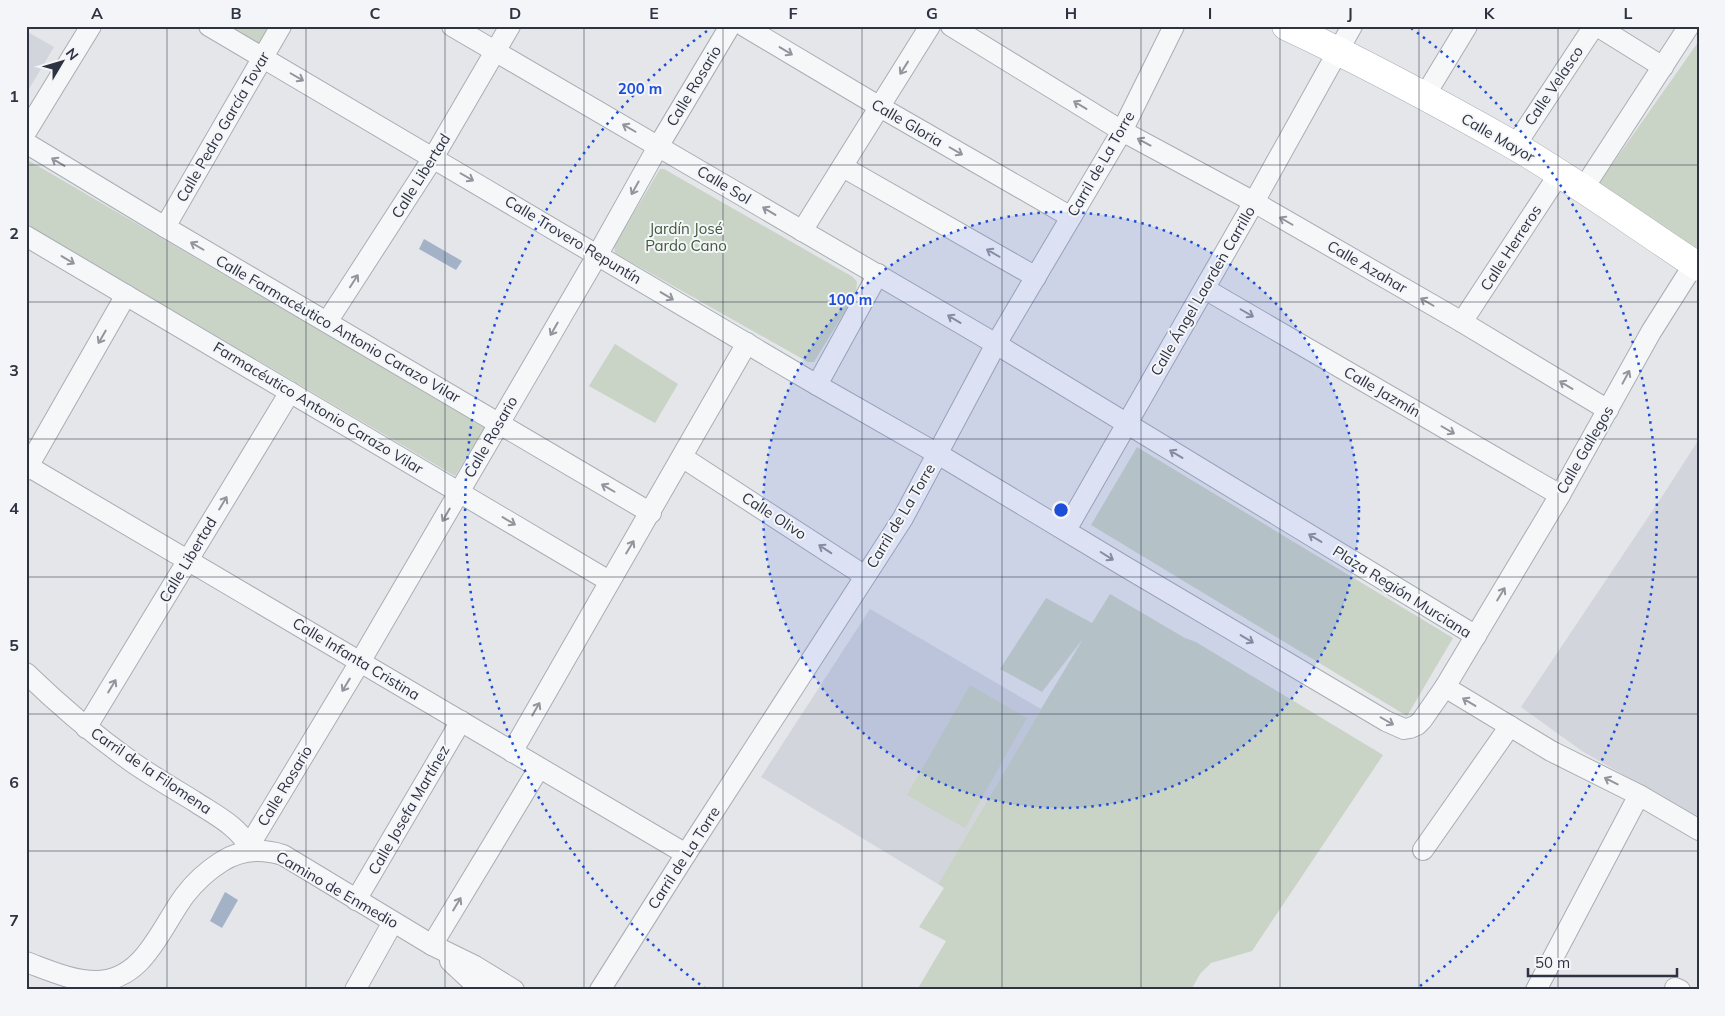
<svg xmlns="http://www.w3.org/2000/svg" width="1725" height="1016" viewBox="0 0 1725 1016" font-family="Mulish,sans-serif">
<style>
.built{fill:#d2d5dc}
.green{fill:#c9d3c6}
.water{fill:#a3b2c6}
.lines{fill:none;stroke-linecap:round;stroke-linejoin:round}
.street-casing{stroke:#a9adb4;stroke-width:22}
.secondary-casing{stroke:#a9adb4;stroke-width:29}
.street{stroke:#f6f7f9;stroke-width:20}
.secondary{stroke:#fff;stroke-width:28}
.oneway{stroke:#92959d}
.grid{fill:none;stroke:#2d3341;stroke-width:1;stroke-opacity:0.55}
.ring{fill:none;stroke:#1d4ed8;stroke-width:2.5;stroke-dasharray:2.5 5}
.labels{text-anchor:middle;stroke-width:4;stroke-linejoin:round;paint-order:stroke}
.street-label{font-size:15px;fill:#2d3341;stroke:#f4f5f8}
.park-label{font-size:15px;fill:#405b3c;stroke:#f4f5f8}
.centre{fill:#1d4ed8;stroke:#f4f5f8;stroke-width:2.5}
.ring-label{font-size:15px;text-anchor:middle;font-weight:bold;fill:#1d4ed8;stroke:#f4f5f8;stroke-width:4;stroke-linejoin:round;paint-order:stroke}
.neatline{fill:none;stroke:#2d3341;stroke-width:2}
.grid-label{font-size:16px;text-anchor:middle;font-weight:bold;fill:#2d3341}
</style>
<rect width="100%" height="100%" fill="#e4e6ea"/>
<!-- built -->
<g class="built">
<path d="M26,31L54,47L26,94Z"/>
<path d="M1699,439V818L1582,751L1521,707L1667,489Z"/>
<path d="M870,609L1041,709L938,884L761,777Z"/>
</g>
<!-- green -->
<g class="green">
<path d="M229,26H276L264,47Z"/>
<path d="M1699,41V254L1597,186Z"/>
<path d="M26,159L485,427L455,476L26,224Z"/>
<path d="M660,169H664L853,277L857,282L856,293L814,362H808L615,253L614,246Z"/>
<path d="M615,344L678,384L655,423L589,386Z"/>
<path d="M1137,447L1453,638L1407,716L1091,525Z"/>
<path d="M1110,594L1185,638L1196,642L1383,755L1252,951L1211,963L1200,974L1191,990H917L946,941L919,927L944,888L938,884L1041,709L1083,639L1042,692L1000,669L1046,598L1092,623Z"/>
<path d="M970,685L1027,718L965,828L907,795Z"/>
</g>
<!-- water -->
<g class="water">
<path d="M424,239L462,261L456,270L419,249Z"/>
<path d="M225,892L238,900L222,928L210,921Z"/>
</g>
<g class="lines">
<!-- street casing -->
<g class="street-casing">
<g id="street">
<path d="M209,26L817,385L938,454L1124,566L1386,721L1404,729L1410,728L1417,725L1422,720L1445,687L1560,495L1651,332L1694,264"/>
<path d="M452,26L996,344L1476,636"/>
<path d="M744,26L880,107L1071,217"/>
<path d="M951,26L1122,131L1254,202L1462,322L1608,410"/>
<path d="M1597,26L1663,67"/>
<path d="M1424,97L1467,26"/>
<path d="M26,132L91,26"/>
<path d="M26,143L165,227L651,513"/>
<path d="M1515,146L1594,26"/>
<path d="M843,167L1036,277"/>
<path d="M1583,189L1689,26"/>
<path d="M165,227L281,26"/>
<path d="M802,231L930,26"/>
<path d="M26,236L609,581"/>
<path d="M1205,289L1560,495"/>
<path d="M327,322L433,158L510,26"/>
<path d="M1462,322L1559,174"/>
<path d="M817,385L878,274"/>
<path d="M682,457L865,576"/>
<path d="M26,465L686,854"/>
<path d="M26,470L126,295"/>
<path d="M1066,530L1254,202L1352,26"/>
<path d="M26,673C59,705 94,735 132,762C152,776 173,788 194,801C215,815 239,826 251,850"/>
<path d="M1445,687L1551,751L1639,795L1699,830"/>
<path d="M86,728L290,392"/>
<path d="M512,752L747,343"/>
<path d="M249,846L360,662L598,254L659,145L730,26"/>
<path d="M1423,850L1510,726"/>
<path d="M356,900L461,721"/>
<path d="M432,945L539,768"/>
<path d="M450,961L481,990"/>
<path d="M26,962C48,970 72,981 96,981C144,981 161,927 185,895C195,882 207,871 221,862C241,849 261,848 283,855L432,945L475,966L514,990"/>
<path d="M1675,988L1680,990"/>
<path d="M355,990L393,922"/>
<path d="M600,990L686,854L903,518L996,344L1122,131L1174,26"/>
<path d="M1536,990L1639,795"/>
</g>
</g>
<!-- secondary casing -->
<g class="secondary-casing">
<path id="secondary" d="M1286,26C1363,62 1441,104 1515,146C1578,183 1638,227 1699,267"/>
</g>
<!-- street -->
<use href="#street" class="street"/>
<!-- secondary -->
<use href="#secondary" class="secondary"/>
</g>
<!-- one-way arrows -->
<defs><path id="oneway-shaft" d="M-6 0H5M1.5-3L5.5 0L1.5 3" fill="none" stroke-width="1.6" stroke-linecap="round" stroke-linejoin="round" transform="scale(1.25)"/></defs>
<g class="oneway">
<use href="#oneway-shaft" transform="translate(786 51) rotate(31)"/>
<use href="#oneway-shaft" transform="translate(904 68) rotate(122)"/>
<use href="#oneway-shaft" transform="translate(297 77) rotate(30)"/>
<use href="#oneway-shaft" transform="translate(1080 105) rotate(-149)"/>
<use href="#oneway-shaft" transform="translate(629 128) rotate(-150)"/>
<use href="#oneway-shaft" transform="translate(1144 142) rotate(-152)"/>
<use href="#oneway-shaft" transform="translate(956 151) rotate(30)"/>
<use href="#oneway-shaft" transform="translate(58 162) rotate(-149)"/>
<use href="#oneway-shaft" transform="translate(467 177) rotate(30)"/>
<use href="#oneway-shaft" transform="translate(635 188) rotate(119)"/>
<use href="#oneway-shaft" transform="translate(769 211) rotate(-149)"/>
<use href="#oneway-shaft" transform="translate(1286 221) rotate(-150)"/>
<use href="#oneway-shaft" transform="translate(197 246) rotate(-150)"/>
<use href="#oneway-shaft" transform="translate(993 253) rotate(-150)"/>
<use href="#oneway-shaft" transform="translate(68 260) rotate(31)"/>
<use href="#oneway-shaft" transform="translate(354 281) rotate(-57)"/>
<use href="#oneway-shaft" transform="translate(667 296) rotate(31)"/>
<use href="#oneway-shaft" transform="translate(1427 302) rotate(-150)"/>
<use href="#oneway-shaft" transform="translate(1247 313) rotate(30)"/>
<use href="#oneway-shaft" transform="translate(954 319) rotate(-149)"/>
<use href="#oneway-shaft" transform="translate(554 329) rotate(120)"/>
<use href="#oneway-shaft" transform="translate(102 337) rotate(120)"/>
<use href="#oneway-shaft" transform="translate(1626 377) rotate(-62)"/>
<use href="#oneway-shaft" transform="translate(1566 385) rotate(-149)"/>
<use href="#oneway-shaft" transform="translate(1448 430) rotate(30)"/>
<use href="#oneway-shaft" transform="translate(1176 454) rotate(-149)"/>
<use href="#oneway-shaft" transform="translate(608 488) rotate(-150)"/>
<use href="#oneway-shaft" transform="translate(223 503) rotate(-59)"/>
<use href="#oneway-shaft" transform="translate(446 515) rotate(120)"/>
<use href="#oneway-shaft" transform="translate(509 521) rotate(31)"/>
<use href="#oneway-shaft" transform="translate(1315 538) rotate(-149)"/>
<use href="#oneway-shaft" transform="translate(630 547) rotate(-59)"/>
<use href="#oneway-shaft" transform="translate(825 549) rotate(-147)"/>
<use href="#oneway-shaft" transform="translate(1107 556) rotate(32)"/>
<use href="#oneway-shaft" transform="translate(1501 594) rotate(-59)"/>
<use href="#oneway-shaft" transform="translate(1247 639) rotate(31)"/>
<use href="#oneway-shaft" transform="translate(346 685) rotate(121)"/>
<use href="#oneway-shaft" transform="translate(112 686) rotate(-59)"/>
<use href="#oneway-shaft" transform="translate(1469 702) rotate(-149)"/>
<use href="#oneway-shaft" transform="translate(536 709) rotate(-60)"/>
<use href="#oneway-shaft" transform="translate(1387 721) rotate(30)"/>
<use href="#oneway-shaft" transform="translate(1611 781) rotate(-153)"/>
<use href="#oneway-shaft" transform="translate(457 904) rotate(-59)"/>
</g>
<!-- grid -->
<path class="grid" d="M167,26V990M306,26V990M445,26V990M584,26V990M723,26V990M862,26V990M1002,26V990M1141,26V990M1280,26V990M1419,26V990M1558,26V990M26,165H1699M26,302H1699M26,439H1699M26,577H1699M26,714H1699M26,851H1699"/>
<!-- distance rings -->
<circle cx="1061" cy="510" r="298" fill="#1d4ed8" fill-opacity=".12"/>
<g class="ring">
<circle cx="1061" cy="510" r="298"/>
<path d="M706 989A596 596 0 0 1 711 28M1411 28A596 596 0 0 1 1416 989"/>
</g>
<g class="labels">
<!-- street labels -->
<g class="street-label">
<text transform="translate(694 86) rotate(-59)" y="5">Calle Rosario</text>
<text transform="translate(1554 86) rotate(-56)" y="5">Calle Velasco</text>
<text transform="translate(907 123) rotate(30)" y="5">Calle Gloria</text>
<text transform="translate(223 127) rotate(-60)" y="5">Calle Pedro García Tovar</text>
<text transform="translate(1498 138) rotate(30)" y="5">Calle Mayor</text>
<text transform="translate(1101 164) rotate(-60)" y="5">Carril de La Torre</text>
<text transform="translate(421 176) rotate(-58)" y="5">Calle Libertad</text>
<text transform="translate(724 185) rotate(31)" y="5">Calle Sol</text>
<text transform="translate(573 240) rotate(31)" y="5">Calle Trovero Repuntín</text>
<text transform="translate(1511 248) rotate(-57)" y="5">Calle Herreros</text>
<text transform="translate(1367 267) rotate(30)" y="5">Calle Azahar</text>
<text transform="translate(1203 291) rotate(-60)" y="5">Calle Ángel Laorden Carrillo</text>
<text transform="translate(338 329) rotate(30)" y="5">Calle Farmacéutico Antonio Carazo Vilar</text>
<text transform="translate(1382 392) rotate(30)" y="5">Calle Jazmín</text>
<text transform="translate(318 408) rotate(31)" y="5">Farmacéutico Antonio Carazo Vilar</text>
<text transform="translate(491 437) rotate(-60)" y="5">Calle Rosario</text>
<text transform="translate(1585 450) rotate(-60)" y="5">Calle Gallegos</text>
<text transform="translate(774 516) rotate(33)" y="5">Calle Olivo</text>
<text transform="translate(901 516) rotate(-59)" y="5">Carril de La Torre</text>
<text transform="translate(188 560) rotate(-59)" y="5">Calle Libertad</text>
<text transform="translate(1402 592) rotate(32)" y="5">Plaza Región Murciana</text>
<text transform="translate(356 659) rotate(31)" y="5">Calle Infanta Cristina</text>
<text transform="translate(151 771) rotate(34)" y="5">Carril de la Filomena</text>
<text transform="translate(285 786) rotate(-59)" y="5">Calle Rosario</text>
<text transform="translate(409 810) rotate(-60)" y="5">Calle Josefa Martínez</text>
<text transform="translate(684 858) rotate(-57)" y="5">Carril de La Torre</text>
<text transform="translate(337 890) rotate(30)" y="5">Camino de Enmedio</text>
</g>
<!-- park labels -->
<g class="park-label">
<text x="686" y="234">Jardín José<tspan x="686" dy="17">Pardo Cano</tspan></text>
</g>
</g>
<circle cx="1061" cy="510" r="8" class="centre"/>
<g class="ring-label">
<text x="640" y="94">200 m</text>
<text x="850" y="305">100 m</text>
</g>
<!-- border -->
<rect width="1725" height="1016" fill="none" stroke="#f4f5f8" stroke-width="55"/>
<!-- north arrow -->
<g transform="translate(62 62) rotate(52)" stroke="#f4f5f8" stroke-width="4" paint-order="stroke">
<path d="M0-4L9 19L0 12L-9 19Z" fill="#2d3341"/>
<text y="-8" font-size="14" font-weight="bold" text-anchor="middle" fill="#2d3341">N</text>
</g>
<!-- scale -->
<path d="M1528 968v8h149v-8" fill="none" stroke="#2d3341" stroke-width="2.5"/>
<text x="1535" y="968" font-size="15" fill="#2d3341" stroke="#f4f5f8" stroke-width="4" paint-order="stroke">50 m</text>
<rect x="28" y="28" width="1670" height="960" class="neatline"/>
<g class="grid-label">
<text x="97" y="19">A</text>
<text x="236" y="19">B</text>
<text x="375" y="19">C</text>
<text x="515" y="19">D</text>
<text x="654" y="19">E</text>
<text x="793" y="19">F</text>
<text x="932" y="19">G</text>
<text x="1071" y="19">H</text>
<text x="1210" y="19">I</text>
<text x="1350" y="19">J</text>
<text x="1489" y="19">K</text>
<text x="1628" y="19">L</text>
<text x="14" y="102">1</text>
<text x="14" y="239">2</text>
<text x="14" y="376">3</text>
<text x="14" y="514">4</text>
<text x="14" y="651">5</text>
<text x="14" y="788">6</text>
<text x="14" y="926">7</text>
</g>
</svg>
